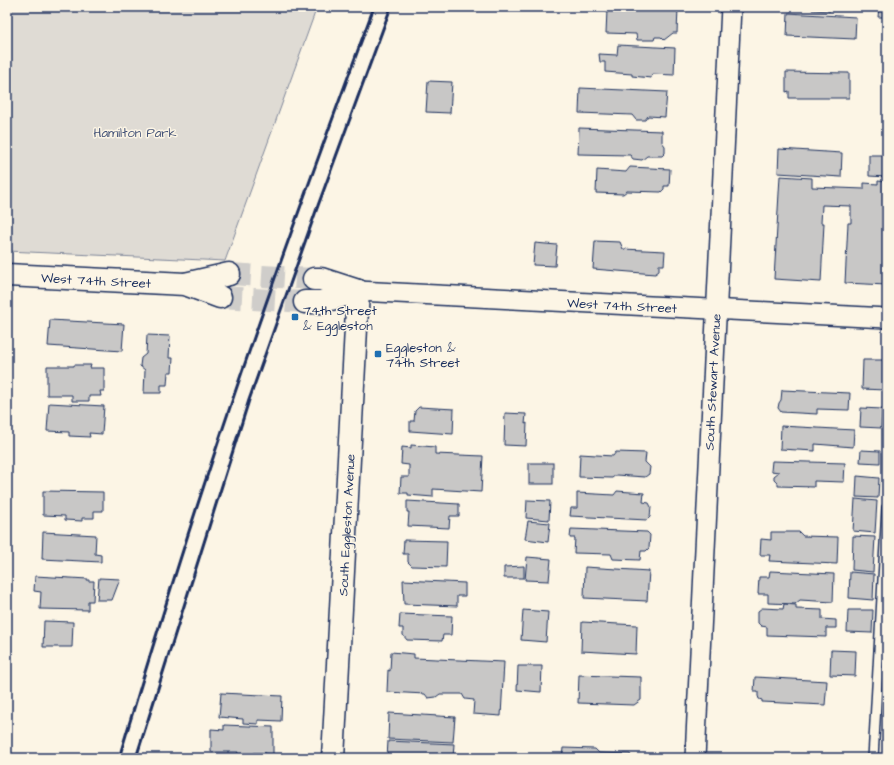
<svg xmlns="http://www.w3.org/2000/svg" width="894" height="765" viewBox="0 0 894 765" font-family="'Architects Daughter',sans-serif">
<style>
.green{fill:#dfdbd4;stroke:#7d8599}
.building{fill:#c8c7c6;stroke:#1b2f5e}
.lines{fill:none;stroke-linecap:round;stroke-linejoin:round}
.tertiary-tunnel{stroke:#cfcdca;stroke-width:22;stroke-dasharray:22 11;stroke-linecap:butt}
.service-casing{stroke:#1b2f5e;stroke-width:12}
.minor-casing{stroke:#1b2f5e;stroke-width:22}
.tertiary-casing{stroke:#1b2f5e;stroke-width:25}
.service{stroke:#fcf5e5;stroke-width:9}
.minor{stroke:#fcf5e5;stroke-width:19}
.tertiary{stroke:#fcf5e5;stroke-width:22}
.rail{stroke:#1b2f5e;stroke-width:3}
.poi-dot{fill:#1f6fb2;stroke:#fcf5e5;stroke-width:1.5}
.labels{text-anchor:middle;stroke-width:3;stroke-linejoin:round;paint-order:stroke}
.park-label{font-size:13px;fill:#425176;stroke:#fcf5e5}
.street-label{font-size:13px;fill:#1b2f5e;stroke:#fcf5e5}
.poi-label{font-size:13px;fill:#1b2f5e;stroke:#fcf5e5;text-anchor:start}
</style>
<rect width="100%" height="100%" fill="#fcf5e5"/>
<filter id="ink" filterUnits="userSpaceOnUse"><feTurbulence type="fractalNoise" baseFrequency=".025" numOctaves="2"/><feDisplacementMap in="SourceGraphic" scale="8" xChannelSelector="R" yChannelSelector="G"/><feConvolveMatrix kernelMatrix="1 2 1 2 8 2 1 2 1" color-interpolation-filters="sRGB"/></filter>
<g filter="url(#ink)">
<!-- green -->
<path class="green" d="M7,7H317L225,261L7,251Z"/>
<!-- building -->
<g class="building">
<path d="M619,7L678,8L677,33H673L664,40L661,37H655L654,40H637L636,34L606,33L607,10H619Z"/>
<path d="M812,7H830V11L812,10Z"/>
<path d="M879,7H887V17H878Z"/>
<path d="M788,13L856,17L855,39L787,36Z"/>
<path d="M618,45L675,48L674,75L652,74L651,78L632,76V74L605,72V62H600L599,54L617,55Z"/>
<path d="M786,72L849,73V98H789V91L786,92Z"/>
<path d="M428,81L452,82L450,113L426,112Z"/>
<path d="M580,88L667,92L665,117L648,116L645,120H636L632,115L579,113Z"/>
<path d="M579,128L662,131V142L665,146V153L662,156H647L642,160L633,159L630,155L578,154Z"/>
<path d="M779,149L842,153L841,177L778,173Z"/>
<path d="M869,155H887V177L869,176Z"/>
<path d="M630,167L670,169L669,186H664V189L661,192L627,191L623,194L596,193L597,170L626,172Z"/>
<path d="M780,176L812,178V187L864,189V183L878,184V181L887,182V285L845,283L848,223H851V206L822,205L821,223H824L821,282L774,279Z"/>
<path d="M595,241L620,242L623,249L665,251L664,265H659V271L655,274L593,269Z"/>
<path d="M535,243L557,245L555,266L533,265Z"/>
<path d="M50,320L124,324L122,351L48,346Z"/>
<path d="M147,335L170,336L169,358H173L172,372H168L167,385H161V393H144L145,370L140,366L141,358L146,354Z"/>
<path d="M863,360H887L885,390L862,389Z"/>
<path d="M74,365H91L90,368H104V391H100L101,396H89V401H72V395H47V366H74Z"/>
<path d="M782,390L850,393L849,410L817,409V414L781,412L778,408L779,403L781,400Z"/>
<path d="M49,403L104,406L102,434L89,433L90,437L69,436V432L47,431Z"/>
<path d="M419,407L454,409L453,434L410,431V421H414L415,411Z"/>
<path d="M861,408L882,409L881,428L860,427Z"/>
<path d="M505,413L526,414L525,424L527,423L526,446L504,445Z"/>
<path d="M781,426L854,430L853,447L815,444V451L780,449Z"/>
<path d="M411,445L435,447V454L483,456L481,492L433,489V497L408,495V493H400L401,477H409V465L401,464L402,447L411,448Z"/>
<path d="M861,450L880,451V463L860,462Z"/>
<path d="M616,452L646,453L645,462L650,467L649,474L645,477L616,475L612,478L579,477L580,454L613,456Z"/>
<path d="M772,461L845,463L844,482L814,481V487L778,486V483L774,479V476L779,472L771,471Z"/>
<rect x="529" y="463" width="24" height="21"/>
<path d="M857,476L879,478L878,498L856,497Z"/>
<path d="M43,491L103,492V511H94V518H82V521L65,520V516L43,515Z"/>
<path d="M617,491L644,493L643,502L649,503L651,507L650,517L647,520L570,516L571,508H577V493L614,495Z"/>
<path d="M855,499L877,501L875,533L853,531Z"/>
<path d="M527,500L550,501L549,520L526,518Z"/>
<path d="M407,501L459,504V516H450L449,528L408,526L409,512H407Z"/>
<path d="M528,521L550,523L548,542L525,539Z"/>
<path d="M571,529L647,532L650,535L649,548L646,551H641L640,560L613,559L611,554L574,553L575,538H570Z"/>
<path d="M43,532L96,535L95,554L101,555V562L42,559Z"/>
<path d="M771,532H799L803,536L838,537L837,564L769,561L770,555H760L761,539L771,540Z"/>
<path d="M853,536L875,537L873,572L852,570Z"/>
<path d="M404,540L447,541L446,567L412,566L408,562V554H403Z"/>
<path d="M527,557L551,559L549,581L525,580Z"/>
<path d="M524,566V578H504V567Z"/>
<path d="M585,567L649,571L647,601L584,598Z"/>
<path d="M770,571L834,574L833,602L800,600L795,604L768,603V594H758L759,577H769Z"/>
<path d="M850,572L874,574L873,600L849,598Z"/>
<path d="M35,576L88,579V581H94L93,601H88V610L40,609L41,592L34,591Z"/>
<path d="M99,578L120,579L112,600H97Z"/>
<path d="M403,580L465,583V596H457V606L404,604Z"/>
<path d="M784,604L796,605V609L822,610V619L836,620V628H826V637L767,635V627L761,626L758,623V611L762,608L783,609Z"/>
<path d="M523,610L548,612L546,642L521,640Z"/>
<path d="M848,610H873L872,633L847,632Z"/>
<path d="M400,614L452,616L451,635H443L442,641L407,640L403,635V628H399Z"/>
<path d="M44,621L73,622L72,647H43Z"/>
<path d="M582,622L637,625L636,654L581,651Z"/>
<path d="M831,650L856,651L855,676L830,675Z"/>
<path d="M391,652L414,654V658L504,662L501,716L473,714L474,700L465,699L462,694H440L436,697L428,698L425,694L387,692L388,670L390,671Z"/>
<path d="M518,666H542L541,692L517,690Z"/>
<path d="M579,675L641,677V700L634,705L578,703Z"/>
<path d="M755,677L827,681L825,705L762,702V700L759,699L758,696V692H754Z"/>
<path d="M221,693L282,696L281,721L258,720V724L243,723V719L219,717Z"/>
<path d="M389,713L455,717L453,742L388,739Z"/>
<path d="M224,725L273,727V755H266V753H254V756L237,755L238,752H211V729L224,730Z"/>
<path d="M388,741L454,744L453,758H387Z"/>
<path d="M563,748L595,749L599,753L630,754L632,758H562Z"/>
</g>
<g class="lines">
<!-- tertiary-tunnel -->
<g class="tertiary-tunnel">
<path d="M229,274L314,279"/>
<path d="M220,297L305,302"/>
</g>
<!-- service casing -->
<g class="service-casing">
<path id="service" d="M873,758L887,508"/>
</g>
<!-- minor casing -->
<g class="minor-casing">
<g id="minor">
<path d="M358,291L887,318"/>
<path d="M695,758L731,7"/>
</g>
</g>
<!-- tertiary casing -->
<g class="tertiary-casing">
<g id="tertiary">
<path d="M7,275L185,284L229,274"/>
<path d="M314,279H321L358,291"/>
<path d="M185,284L220,297"/>
<path d="M305,302H321L358,291"/>
<path d="M333,758L358,291"/>
</g>
</g>
<!-- service -->
<use href="#service" class="service"/>
<!-- minor -->
<use href="#minor" class="minor"/>
<!-- tertiary -->
<use href="#tertiary" class="tertiary"/>
<!-- rail -->
<g class="rail">
<path d="M119,758C149,658 180,557 213,458C263,306 318,157 374,7"/>
<path d="M136,758L249,400L316,211L391,7"/>
</g>
</g>
</g>
<!-- markers -->
<g class="poi-dot">
<rect x="291" y="313" width="8" height="8" rx="2"/>
<rect x="374" y="350" width="8" height="8" rx="2"/>
</g>
<g class="labels">
<!-- park labels -->
<g class="park-label">
<text x="135" y="137">Hamilton Park</text>
</g>
<!-- street labels -->
<g class="street-label">
<text transform="translate(96 280) rotate(3)" y="5">West 74th Street</text>
<text transform="translate(622 305) rotate(3)" y="5">West 74th Street</text>
<text transform="translate(712 382) rotate(-87)" y="5">South Stewart Avenue</text>
<text transform="translate(346 525) rotate(-87)" y="5">South Eggleston Avenue</text>
</g>
<!-- poi labels -->
<g class="poi-label">
<text x="303" y="315">74th Street<tspan x="303" dy="15">&amp; Eggleston</tspan></text>
<text x="386" y="352">Eggleston &amp;<tspan x="386" dy="15">74th Street</tspan></text>
</g>
</g>
<!-- margin -->
<rect width="894" height="765" fill="none" stroke="#fcf5e5" stroke-width="24"/>
<rect x="12" y="12" width="870" height="741" fill="none" stroke="#1b2f5e" stroke-width="1.5" filter="url(#ink)"/>
</svg>
